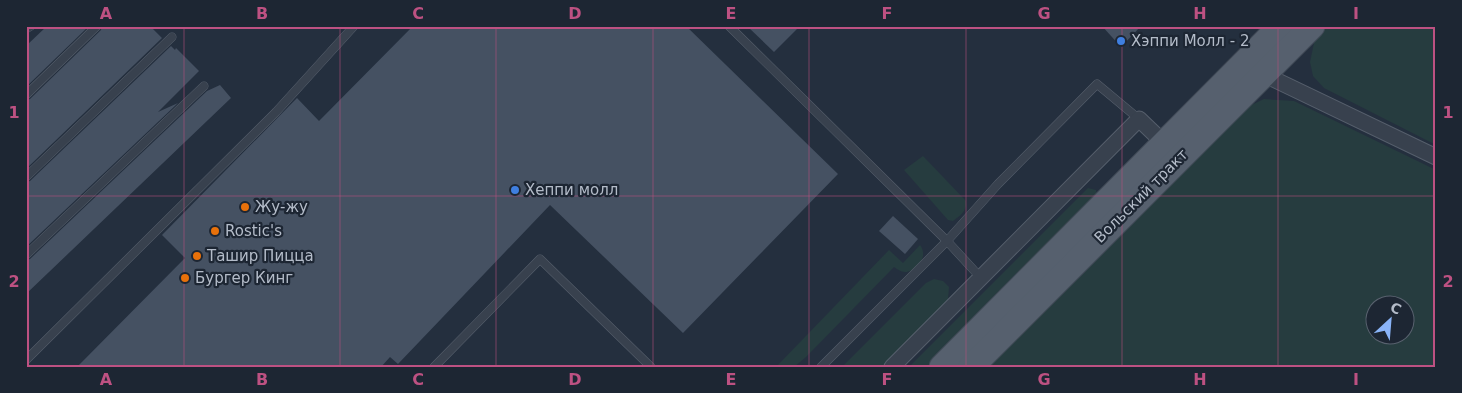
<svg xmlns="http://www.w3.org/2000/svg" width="1462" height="393" viewBox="0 0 1462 393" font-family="'DejaVu Sans',sans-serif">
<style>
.green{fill:#263c3f;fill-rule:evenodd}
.building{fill:#455162}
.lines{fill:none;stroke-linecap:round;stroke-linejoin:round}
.service-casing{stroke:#565f6c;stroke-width:9}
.minor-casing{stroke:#565f6c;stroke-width:17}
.primary-casing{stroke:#414a57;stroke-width:27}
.service{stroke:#38414e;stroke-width:8}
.minor{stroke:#38414e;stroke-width:15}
.primary{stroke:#56606e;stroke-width:25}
.grid{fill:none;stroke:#bd5182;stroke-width:1;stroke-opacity:0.55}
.shop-dot{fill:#3f7fe0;stroke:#1d2633;stroke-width:2}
.food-dot{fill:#e8710a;stroke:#1d2633;stroke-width:2}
.labels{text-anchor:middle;stroke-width:4.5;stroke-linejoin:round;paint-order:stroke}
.poi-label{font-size:15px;fill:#b4bcc9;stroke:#1d2633;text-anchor:start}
.street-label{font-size:15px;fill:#b4bcc9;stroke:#1d2633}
.neatline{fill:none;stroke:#bd5182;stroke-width:2}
.grid-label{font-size:16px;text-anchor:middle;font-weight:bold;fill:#bd5182}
</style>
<rect width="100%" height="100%" fill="#242f3e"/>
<!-- green -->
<g class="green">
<path d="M1327,26H1436V145L1324,88L1313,76L1310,62L1315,38Z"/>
<path d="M1264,99L1294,101L1436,170V367H989L1245,108ZM1374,306H1404V336H1374Z"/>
<path d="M923,156L966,201C967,211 961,215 953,221L948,220L904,170Z"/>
<path d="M1088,188L1096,190L1097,196L926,367H909Z"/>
<path d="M920,245C929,256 917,272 905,272C901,272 897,269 894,267L806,357L794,367H776L889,250L903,263Z"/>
<path d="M934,279L943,281L949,287L948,300L882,367H842L926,283Z"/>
</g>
<!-- building -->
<g class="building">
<path d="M47,26H89L26,87V46Z"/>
<path d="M102,26H150L162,38L26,169V100L30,99L101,30Z"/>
<path d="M413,26H686L838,174L683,333L550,205L398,364L390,357L381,367H77L185,258L162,235L297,98L319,121Z"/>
<path d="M747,26H800L774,52Z"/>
<path d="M1102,26H1141L1121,47Z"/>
<path d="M171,46L175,50L176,48L199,71L158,112L178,103L26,247V182L30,181Z"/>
<path d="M220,85L231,98L26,294V260L30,259L207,91Z"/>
<path d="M893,216L918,239L905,254L879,231Z"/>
</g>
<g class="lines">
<!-- service casing -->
<g class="service-casing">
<g id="service">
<path d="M729,26L947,241L981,278"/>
<path d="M26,29L31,26"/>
<path d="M26,95L97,26"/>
<path d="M26,177L172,37"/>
<path d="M26,255L204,86"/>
<path d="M26,360L276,112L354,26"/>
<path d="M434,367L540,259L651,367"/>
<path d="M821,367L947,241L998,184L1097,84L1139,119"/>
</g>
</g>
<!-- minor casing -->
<g class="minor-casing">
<g id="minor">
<path d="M1265,75L1436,157"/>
<path d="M892,367L1139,119L1164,143"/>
</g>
</g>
<!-- primary casing -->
<g class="primary-casing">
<g id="primary">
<path d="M942,367L1281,26"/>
<path d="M971,367L1312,26"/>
</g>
</g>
<!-- service -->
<use href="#service" class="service"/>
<!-- minor -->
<use href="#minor" class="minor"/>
<!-- primary -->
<use href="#primary" class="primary"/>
</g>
<!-- grid -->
<path class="grid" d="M184,26V367M340,26V367M496,26V367M653,26V367M809,26V367M966,26V367M1122,26V367M1278,26V367M26,196H1436"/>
<!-- markers -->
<g class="shop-dot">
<circle cx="1121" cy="41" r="5"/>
<circle cx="515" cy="190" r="5"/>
</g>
<g class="food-dot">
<circle cx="245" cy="207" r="5"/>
<circle cx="215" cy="231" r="5"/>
<circle cx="197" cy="256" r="5"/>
<circle cx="185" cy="278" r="5"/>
</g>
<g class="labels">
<!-- poi labels -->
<g class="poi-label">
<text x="1131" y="46">Хэппи Молл - 2</text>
<text x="525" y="195">Хеппи молл</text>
<text x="255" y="212">Жу-жу</text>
<text x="225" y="236">Rostic's</text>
<text x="207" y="261">Ташир Пицца</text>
<text x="195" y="283">Бургер Кинг</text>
</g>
<!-- street labels -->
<g class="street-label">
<text transform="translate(1141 196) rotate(-45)" y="5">Вольский тракт</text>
</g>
</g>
<!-- border -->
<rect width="1462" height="393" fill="none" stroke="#1d2633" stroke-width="55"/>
<!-- north arrow -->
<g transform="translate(1390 320) rotate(26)"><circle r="24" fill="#1d2633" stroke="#59626f"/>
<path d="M0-4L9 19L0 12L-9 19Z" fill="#8ab4f8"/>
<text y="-8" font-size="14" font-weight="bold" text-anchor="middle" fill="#b4bcc9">С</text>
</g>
<rect x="28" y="28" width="1406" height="338" class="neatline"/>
<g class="grid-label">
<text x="106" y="19">A</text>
<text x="262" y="19">B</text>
<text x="418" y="19">C</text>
<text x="575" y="19">D</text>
<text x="731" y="19">E</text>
<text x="887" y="19">F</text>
<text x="1044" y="19">G</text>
<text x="1200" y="19">H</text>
<text x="1356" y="19">I</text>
<text x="14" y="118">1</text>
<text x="1448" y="118">1</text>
<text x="14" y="287">2</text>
<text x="1448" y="287">2</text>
<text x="106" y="385">A</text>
<text x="262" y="385">B</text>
<text x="418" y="385">C</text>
<text x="575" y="385">D</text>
<text x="731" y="385">E</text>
<text x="887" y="385">F</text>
<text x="1044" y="385">G</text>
<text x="1200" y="385">H</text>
<text x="1356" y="385">I</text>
</g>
</svg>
